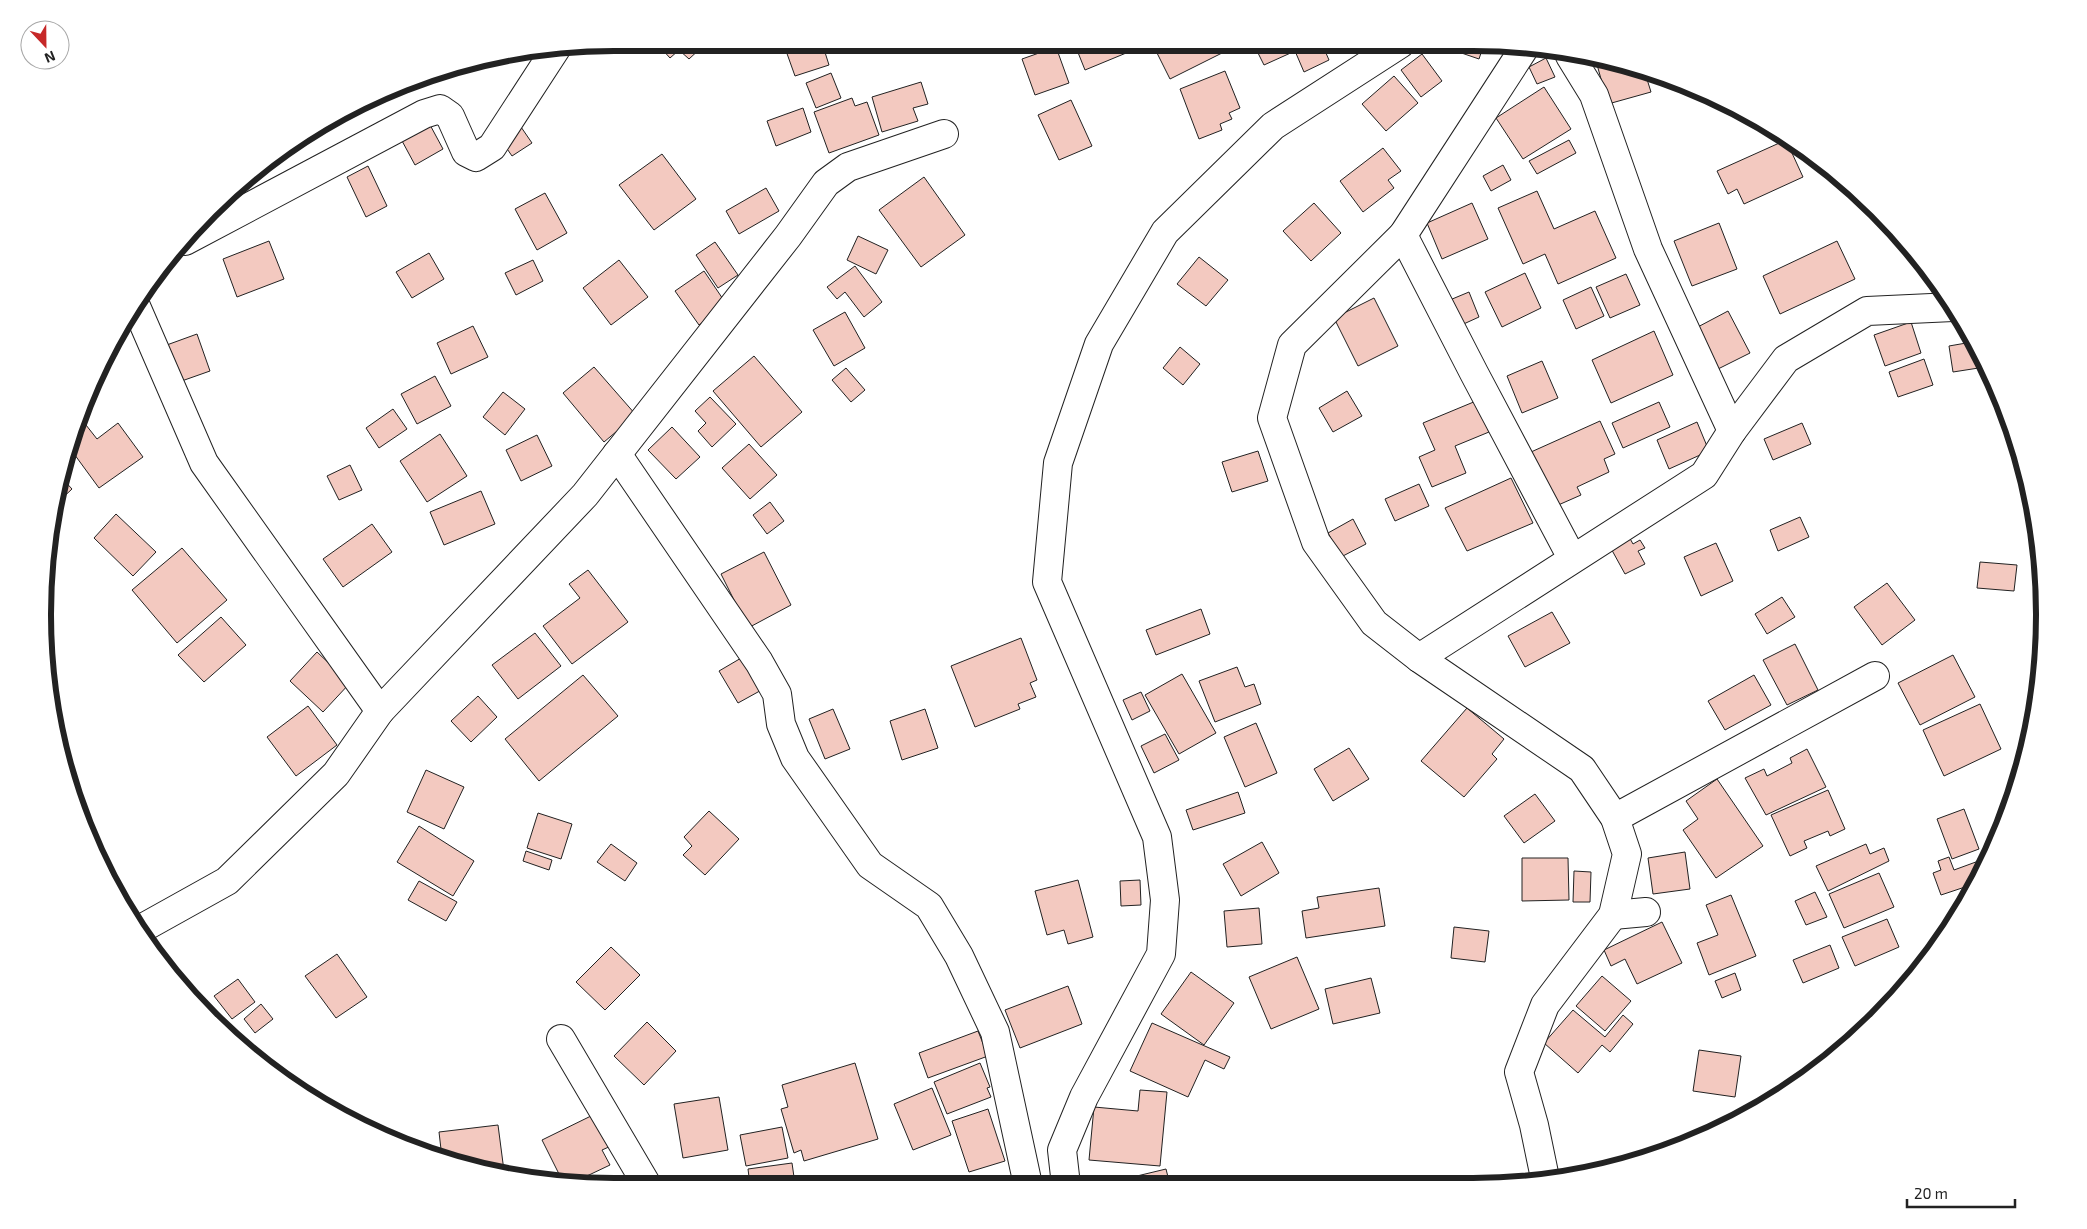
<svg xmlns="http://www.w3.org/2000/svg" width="2087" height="1229" viewBox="0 0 2087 1229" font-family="'Exo 2',sans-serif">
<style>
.building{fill:#f3c9c0;stroke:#222}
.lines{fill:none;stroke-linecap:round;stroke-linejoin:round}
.street-casing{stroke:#222;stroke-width:30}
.street{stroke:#fff;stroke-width:28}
.rim{fill:none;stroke:#222;stroke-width:6}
</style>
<rect width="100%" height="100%" fill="#fff"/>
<!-- building -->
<g class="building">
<path d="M1322,44L1329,60L1304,72L1295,51L1264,65L1254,45Z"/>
<path d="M1336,44H1357L1340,52Z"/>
<path d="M1445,44H1484L1479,59L1444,47Z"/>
<path d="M1075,45H1129L1131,51L1085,70Z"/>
<path d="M1153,45H1220L1224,52L1170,79Z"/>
<path d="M790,46H823L829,65L795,76L785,48Z"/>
<path d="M660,47H702L689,59L679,50L670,58Z"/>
<path d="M1056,47L1069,83L1035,95L1022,59Z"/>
<path d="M1422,54L1442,81L1421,97L1401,70Z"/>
<path d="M1546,58L1555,77L1537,84L1529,67Z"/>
<path d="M1596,61L1657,73L1646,76L1651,92L1608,104Z"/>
<path d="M1225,71L1240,108L1229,113L1232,119L1220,124L1222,130L1199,139L1180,89Z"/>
<path d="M831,73L841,98L816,108L806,83Z"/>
<path d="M1394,76L1418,103L1386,131L1362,104Z"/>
<path d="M921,82L928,104L913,108L918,121L882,132L872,97Z"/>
<path d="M397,87L364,105L362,101Z"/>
<path d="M1544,87L1571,129L1523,159L1496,118Z"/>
<path d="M852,98L855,106L867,102L879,135L829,153L814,112Z"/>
<path d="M1071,100L1092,146L1059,160L1038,115Z"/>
<path d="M803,108L811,132L776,146L767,121Z"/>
<path d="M429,123L443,149L415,165L401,139Z"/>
<path d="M521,127L532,143L512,156L501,140Z"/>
<path d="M1569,140L1576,153L1537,174L1529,161Z"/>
<path d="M1786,140L1803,177L1744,204L1737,189L1728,194L1717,171Z"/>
<path d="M1383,148L1401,171L1388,180L1394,188L1363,212L1340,181Z"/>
<path d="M662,154L696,199L654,230L619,185Z"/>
<path d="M1503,165L1511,180L1491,191L1483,176Z"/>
<path d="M368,166L387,206L366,217L347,177Z"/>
<path d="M924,177L965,235L921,267L879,210Z"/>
<path d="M766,188L779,211L739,234L726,211Z"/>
<path d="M1537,191L1554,229L1595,211L1616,258L1558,284L1545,254L1523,264L1498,208Z"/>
<path d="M545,193L567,233L537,250L515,209Z"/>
<path d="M1314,203L1341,233L1311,261L1283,231Z"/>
<path d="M1472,203L1488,239L1442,259L1427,223Z"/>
<path d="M1719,223L1737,269L1692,286L1674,241Z"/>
<path d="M858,236L888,250L876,274L847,260Z"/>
<path d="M269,241L284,279L237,297L223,259Z"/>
<path d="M1837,241L1855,279L1780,314L1763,276Z"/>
<path d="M715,242L738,275L718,288L696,255Z"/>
<path d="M429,253L444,279L412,298L396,272Z"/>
<path d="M1199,257L1228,280L1206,306L1177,284Z"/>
<path d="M533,260L543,281L516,295L505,273Z"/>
<path d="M619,260L648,297L611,325L583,288Z"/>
<path d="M855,266L882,302L864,317L845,292L837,299L827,287Z"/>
<path d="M704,271L727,305L699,325L675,291Z"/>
<path d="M1525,273L1541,308L1502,327L1485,292Z"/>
<path d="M1626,274L1640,305L1610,318L1596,287Z"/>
<path d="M1591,287L1604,316L1576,329L1563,300Z"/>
<path d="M1469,292L1479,317L1457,327L1445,302Z"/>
<path d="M1374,298L1398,346L1358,366L1334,318Z"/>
<path d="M1728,311L1750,353L1716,370L1694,329Z"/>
<path d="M845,312L865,348L834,366L813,330Z"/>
<path d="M1911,322L1921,353L1885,366L1874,335Z"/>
<path d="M473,326L488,357L451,374L437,343Z"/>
<path d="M1654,331L1673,375L1611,403L1592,360Z"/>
<path d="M197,334L210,371L176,383L164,346Z"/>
<path d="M1972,342L1985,367L1953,372L1949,346Z"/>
<path d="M1180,347L1200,364L1183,385L1163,368Z"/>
<path d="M754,356L802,412L761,447L713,391Z"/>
<path d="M1924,359L1933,385L1898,397L1889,372Z"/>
<path d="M1542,361L1558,398L1522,413L1507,376Z"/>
<path d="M594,367L636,415L604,442L563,393Z"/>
<path d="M846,368L865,390L851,402L832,380Z"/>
<path d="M435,376L451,406L417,424L401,394Z"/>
<path d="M1347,391L1362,416L1333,432L1319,408Z"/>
<path d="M503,392L525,409L505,435L483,417Z"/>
<path d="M710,397L736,424L712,447L698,431L706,423L695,411Z"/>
<path d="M1476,401L1489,432L1455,446L1466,473L1432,487L1419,457L1435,450L1423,423Z"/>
<path d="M1659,402L1670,427L1623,448L1612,423Z"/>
<path d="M393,409L407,429L379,448L366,428Z"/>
<path d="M1600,421L1615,454L1604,459L1609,472L1577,487L1581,495L1556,506L1531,452Z"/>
<path d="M1697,422L1709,451L1669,469L1657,440Z"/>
<path d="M118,423L143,457L99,488L69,447L75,433L86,425L97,439Z"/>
<path d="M1802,423L1811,444L1773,460L1764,439Z"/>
<path d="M672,427L700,457L676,479L648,450Z"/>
<path d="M440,434L467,476L427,502L400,461Z"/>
<path d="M537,435L552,466L521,481L506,450Z"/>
<path d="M749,444L777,475L750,499L722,468Z"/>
<path d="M1258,451L1268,481L1232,492L1222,462Z"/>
<path d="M350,465L362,490L339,500L327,476Z"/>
<path d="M61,477L72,489L57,503Z"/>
<path d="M1511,478L1533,523L1467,551L1445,508Z"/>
<path d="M1419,484L1429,506L1395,521L1385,499Z"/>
<path d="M481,491L495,524L444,545L430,512Z"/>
<path d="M770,502L784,521L767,534L753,515Z"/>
<path d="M116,514L156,552L133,576L94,538Z"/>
<path d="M1800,517L1809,537L1778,551L1770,530Z"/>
<path d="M1353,519L1366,544L1341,557L1328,533Z"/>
<path d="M372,524L392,552L343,587L323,559Z"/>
<path d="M1627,533L1633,544L1640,540L1645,548L1638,551L1645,564L1625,574L1608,543Z"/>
<path d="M1716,543L1733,581L1701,596L1684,557Z"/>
<path d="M182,548L227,600L177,643L132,590Z"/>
<path d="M764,552L791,605L748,628L721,574Z"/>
<path d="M1980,562L2017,565L2014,591L1977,588Z"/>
<path d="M588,570L628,622L572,664L543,626L580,598L569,584Z"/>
<path d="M1887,583L1915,620L1882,645L1854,607Z"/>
<path d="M1782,597L1795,617L1767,634L1755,614Z"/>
<path d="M1201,609L1210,634L1156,655L1146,630Z"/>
<path d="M1552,612L1570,643L1525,667L1508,636Z"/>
<path d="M221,617L246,645L204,682L178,655Z"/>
<path d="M535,633L561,666L518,699L492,665Z"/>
<path d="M1021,638L1037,680L1030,683L1036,697L1018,704L1020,709L975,727L951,666Z"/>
<path d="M1795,644L1818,690L1787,705L1763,660Z"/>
<path d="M317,652L350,683L323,712L290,681Z"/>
<path d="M748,654L767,687L738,703L719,671Z"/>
<path d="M1953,655L1975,697L1920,725L1898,683Z"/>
<path d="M1237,667L1245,687L1254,684L1261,704L1215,722L1199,681Z"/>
<path d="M1182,674L1216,733L1179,754L1145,695Z"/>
<path d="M583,675L618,716L539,781L505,739Z"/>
<path d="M1754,675L1771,705L1725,730L1708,701Z"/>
<path d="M1141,692L1150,711L1132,720L1123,700Z"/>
<path d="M478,696L497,717L471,742L451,721Z"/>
<path d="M1980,704L2001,749L1944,776L1923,730Z"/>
<path d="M308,706L337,745L296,776L267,737Z"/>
<path d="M1467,708L1504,739L1492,754L1497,759L1464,797L1421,761Z"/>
<path d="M833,709L850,749L825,759L809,719Z"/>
<path d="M925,709L938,748L902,760L890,721Z"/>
<path d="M1256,723L1277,773L1245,787L1224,737Z"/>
<path d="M1165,734L1179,760L1154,773L1141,746Z"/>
<path d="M1349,748L1369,779L1333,801L1314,769Z"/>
<path d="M1807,749L1826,787L1766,815L1745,778L1764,769L1767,776L1792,763L1790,758Z"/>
<path d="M426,770L464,787L444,829L407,812Z"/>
<path d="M1717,779L1763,846L1716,878L1683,830L1698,819L1686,801Z"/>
<path d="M1828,790L1845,829L1830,836L1828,831L1804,841L1807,848L1790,856L1771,815Z"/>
<path d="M1238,792L1245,813L1193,830L1186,810Z"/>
<path d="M1535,794L1555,821L1524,843L1504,816Z"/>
<path d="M1964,809L1979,849L1952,859L1937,819Z"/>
<path d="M709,811L739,839L705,875L683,855L692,846L684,837Z"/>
<path d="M538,813L572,824L561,859L527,848Z"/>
<path d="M419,826L474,861L453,896L397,862Z"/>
<path d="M1262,842L1279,873L1241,896L1223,864Z"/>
<path d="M611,844L637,863L625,881L597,862Z"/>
<path d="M1866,844L1870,854L1884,848L1889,861L1828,891L1816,866Z"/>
<path d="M526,851L552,860L549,870L523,861Z"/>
<path d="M1685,852L1690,889L1653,894L1648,858Z"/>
<path d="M1949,857L1954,870L1984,859L1985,863L1974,884L1941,895L1933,873L1941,870L1938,861Z"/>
<path d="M1522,858H1568L1569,900L1522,901Z"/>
<path d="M1574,871L1591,872L1590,902H1573Z"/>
<path d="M1879,873L1894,907L1844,928L1829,894Z"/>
<path d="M1078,880L1093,937L1068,944L1064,930L1047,935L1035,891Z"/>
<path d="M1140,880L1141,905L1121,906L1120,881Z"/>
<path d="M419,881L457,902L446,921L408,900Z"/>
<path d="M1379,888L1385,926L1306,938L1302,911L1319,908L1317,897Z"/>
<path d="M1815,892L1827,917L1806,925L1795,901Z"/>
<path d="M1731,895L1756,956L1709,975L1697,943L1718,935L1706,905Z"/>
<path d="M1259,908L1262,944L1227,947L1224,911Z"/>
<path d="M1887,919L1899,947L1855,966L1842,937Z"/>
<path d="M1662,922L1682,963L1637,984L1625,959L1611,966L1604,950Z"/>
<path d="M1454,927L1489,931L1485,962L1451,958Z"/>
<path d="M1830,945L1839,968L1803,983L1793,960Z"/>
<path d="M611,947L640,975L605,1010L576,982Z"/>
<path d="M337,954L367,997L336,1018L305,976Z"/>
<path d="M1297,957L1319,1009L1271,1029L1249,977Z"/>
<path d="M1191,972L1234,1003L1204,1045L1161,1014Z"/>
<path d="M1735,973L1741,990L1722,998L1715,981Z"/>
<path d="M1602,976L1631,1001L1605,1031L1576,1006Z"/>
<path d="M1371,978L1380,1013L1333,1024L1325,989Z"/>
<path d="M238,979L255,1002L232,1019L214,996Z"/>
<path d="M1068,986L1082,1024L1020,1048L1005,1010Z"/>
<path d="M261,1004L273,1019L255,1033L244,1019Z"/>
<path d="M1573,1010L1605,1037L1623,1015L1633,1024L1610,1052L1602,1045L1578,1073L1544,1043Z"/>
<path d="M647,1022L676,1051L644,1085L614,1056Z"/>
<path d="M1152,1023L1230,1057L1224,1069L1205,1060L1188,1097L1130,1071Z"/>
<path d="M978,1031L988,1056L928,1078L919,1053Z"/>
<path d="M1699,1050L1741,1056L1735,1097L1693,1091Z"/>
<path d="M855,1063L878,1139L804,1161L801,1150L794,1153L781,1109L788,1107L782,1085Z"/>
<path d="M980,1063L990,1087L987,1088L991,1097L947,1114L934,1082Z"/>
<path d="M932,1088L951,1135L913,1150L894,1104Z"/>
<path d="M1140,1090L1167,1092L1160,1166L1089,1160L1094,1107L1138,1111Z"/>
<path d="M719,1097L728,1150L683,1158L674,1104Z"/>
<path d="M988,1109L1005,1161L969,1172L952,1121Z"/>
<path d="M595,1114L611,1146L602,1150L610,1165L570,1184L563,1182L542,1140Z"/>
<path d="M498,1125L504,1171L442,1158L439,1132Z"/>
<path d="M782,1127L788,1158L746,1166L740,1135Z"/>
<path d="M792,1163L795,1184L750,1185L748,1169Z"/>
<path d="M1166,1169L1170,1185H1113L1112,1182Z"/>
</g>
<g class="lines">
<!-- street casing -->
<g class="street-casing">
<g id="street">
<path d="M1525,47L1403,235L1292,345L1272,418L1316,542L1374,623L1419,658L1582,769L1615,818L1627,854L1613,915L1545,1005L1519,1072L1534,1125L1545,1178"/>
<path d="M1570,56L1594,95L1648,249L1732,431"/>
<path d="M1403,235L1474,373L1572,558"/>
<path d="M185,241L424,114L440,109L450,116L466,152L476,157L492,147L557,47"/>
<path d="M135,304L204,463L380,711L336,774L227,881L139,930"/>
<path d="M617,454L759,662L777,694L781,724L795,758L870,865L929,906L959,956L995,1032L1028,1185"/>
<path d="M1419,658L1704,475L1732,431L1786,359L1867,311L1953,307"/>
<path d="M380,711L585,495L788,236L826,183L848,167L944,134"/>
<path d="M1615,818L1875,676"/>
<path d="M1613,915L1646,912"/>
<path d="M561,1039L647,1185"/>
<path d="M1066,1185L1062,1150L1084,1097L1161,954L1165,900L1157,837L1047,582L1058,463L1099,344L1165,232L1273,126L1400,44"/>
</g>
</g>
<!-- street -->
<use href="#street" class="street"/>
</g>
<!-- crop -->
<path d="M0 0H2087V1229H0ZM614 51H1473A563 563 0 0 1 2036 614V615A563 563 0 0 1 1473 1178H614A563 563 0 0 1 51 615V614A563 563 0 0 1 614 51Z" fill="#fff" fill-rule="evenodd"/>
<path class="rim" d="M614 51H1473A563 563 0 0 1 2036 614V615A563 563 0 0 1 1473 1178H614A563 563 0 0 1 51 615V614A563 563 0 0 1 614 51Z"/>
<!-- north arrow -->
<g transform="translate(45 45) rotate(158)"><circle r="24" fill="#ffffff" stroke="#a7a7a7"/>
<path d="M0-4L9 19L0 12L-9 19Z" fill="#c62828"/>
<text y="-8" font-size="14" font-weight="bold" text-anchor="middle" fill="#222222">N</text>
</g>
<!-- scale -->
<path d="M1907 1199v8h108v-8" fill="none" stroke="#222222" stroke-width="2.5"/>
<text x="1914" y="1199" font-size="15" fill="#222222" stroke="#ffffff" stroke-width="4" paint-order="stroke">20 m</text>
</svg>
